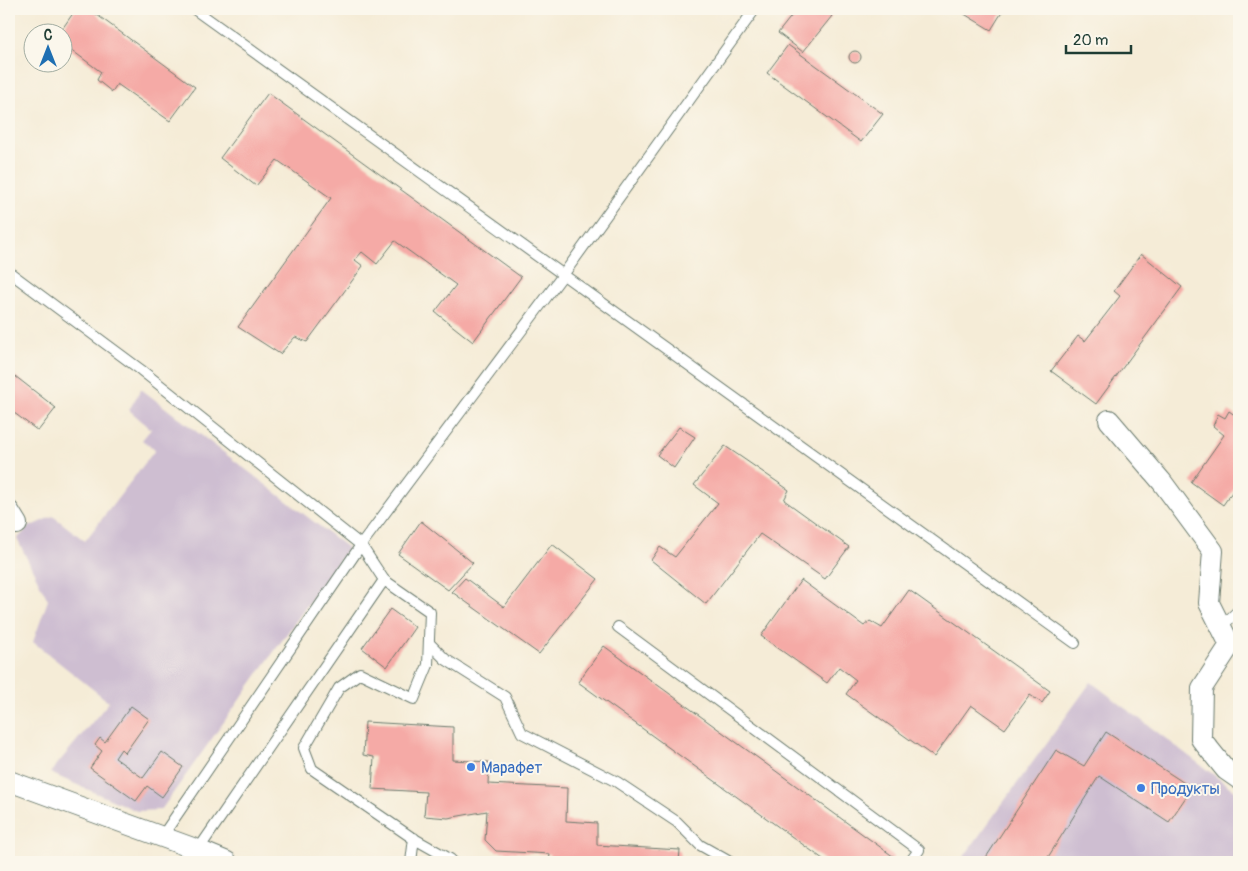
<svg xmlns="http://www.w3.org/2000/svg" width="1248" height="871" viewBox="0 0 1248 871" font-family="Pangolin,sans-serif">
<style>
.industrial{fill:#cebed1}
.building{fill:#f5aaa6}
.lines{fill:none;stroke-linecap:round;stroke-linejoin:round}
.service-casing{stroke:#6a7a6d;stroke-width:12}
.minor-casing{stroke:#6a7a6d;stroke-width:22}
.service{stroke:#fff;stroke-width:10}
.minor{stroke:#fff;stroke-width:20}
.shop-dot{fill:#3f7fe0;stroke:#fbf7ec;stroke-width:2}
.labels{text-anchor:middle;stroke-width:4;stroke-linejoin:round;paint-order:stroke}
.shop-label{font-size:16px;fill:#366cbe;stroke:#fbf7ec;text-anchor:start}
</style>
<rect width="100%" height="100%" fill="#fbf7ec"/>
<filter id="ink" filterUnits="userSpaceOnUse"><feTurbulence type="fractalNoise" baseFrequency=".02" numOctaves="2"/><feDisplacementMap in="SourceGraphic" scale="10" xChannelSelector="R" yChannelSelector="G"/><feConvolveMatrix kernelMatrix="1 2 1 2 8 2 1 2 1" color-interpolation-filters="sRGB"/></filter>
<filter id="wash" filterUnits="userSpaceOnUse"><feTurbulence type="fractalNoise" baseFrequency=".0096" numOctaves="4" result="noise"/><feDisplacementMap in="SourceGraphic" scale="20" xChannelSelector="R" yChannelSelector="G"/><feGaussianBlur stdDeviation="1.12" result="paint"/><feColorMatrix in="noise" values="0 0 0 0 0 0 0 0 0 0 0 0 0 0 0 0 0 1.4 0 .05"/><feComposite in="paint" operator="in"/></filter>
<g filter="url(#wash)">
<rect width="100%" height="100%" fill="#f5ecd7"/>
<!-- industrial -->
<g class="industrial">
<path d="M141,389L348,548L161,810L137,811L50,773L109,702L33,642L48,600L17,539L29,527L53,516L85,541L155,450L142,440L151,429L129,410Z"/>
<path d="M1091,682L1239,794V862H960Z"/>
</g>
<g id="blocks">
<!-- building -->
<g class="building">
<path d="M76,9H89L195,87L170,121L117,84L112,92L97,80L101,72L62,43V32H60Z"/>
<path d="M797,9H823L832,16L803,52L778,33Z"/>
<path d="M956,9H1004L991,30Z"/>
<path d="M788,45L883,114L861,142L767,73Z"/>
<circle cx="855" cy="57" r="6"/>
<path d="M268,93L521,277L473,342L435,312L456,285L395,241L377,264L362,252L355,260L363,266L307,342L295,337L280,354L238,327L331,198L277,160L256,186L220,158Z"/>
<path d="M1141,254L1182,287L1096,404L1051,371L1078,336L1085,341L1120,296L1114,291Z"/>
<path d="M15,376L56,408L38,431L9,409V384Z"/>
<path d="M1229,411L1239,418V482L1223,505L1191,482L1224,435L1213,426L1218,414L1225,418Z"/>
<path d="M679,427L695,437L674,468L657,455Z"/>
<path d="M725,446L789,490L784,500L849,547L825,579L760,534L706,604L651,560L660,547L675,557L718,503L694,485Z"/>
<path d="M421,521L473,563L448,590L398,554Z"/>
<path d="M552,544L598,579L539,654L452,592L465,578L504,607Z"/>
<path d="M801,580L864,626L870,621L882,628L909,590L1050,691L1042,703L1030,695L1005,729L971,705L934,757L846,694L856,680L839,667L827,683L761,636Z"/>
<path d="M390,609L415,627L387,667L362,648Z"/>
<path d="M604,646L894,857L890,862H827L578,682Z"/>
<path d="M131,706L149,719L125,753L121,749L115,758L143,778L162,752L183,767L162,797L147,786L136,801L90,768L102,751L95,745L100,738L105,742Z"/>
<path d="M365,722L453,727V760L489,762L488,784L567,788L566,821L597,823V845L680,850L679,862H549L550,854L496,851L485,840L487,811L448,818L424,816L426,792L372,789L374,757L363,755Z"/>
<path d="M1106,732L1192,788L1169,822L1099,776L1045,862H983L1056,750L1084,766Z"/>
</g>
</g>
</g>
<g filter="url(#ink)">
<use href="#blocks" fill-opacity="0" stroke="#6a7a6d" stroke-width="1"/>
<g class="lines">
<!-- service casing -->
<g class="service-casing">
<g id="service">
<path d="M194,9L1075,643"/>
<path d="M9,272L141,370L361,545L563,275L755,9"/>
<path d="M618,627L919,850L910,862"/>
<path d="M1221,627L1239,610"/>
<path d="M429,643L445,659L505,697L522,733L617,782L677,822L700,845L730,862"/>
<path d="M161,838L361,545L384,580"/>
<path d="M198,850L384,580L430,612L428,665L414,699L360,673L339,688L304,748L312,769L411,837L450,859L453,862"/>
<path d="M411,862L414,838"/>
</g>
</g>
<!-- minor casing -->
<g class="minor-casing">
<g id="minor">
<path d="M1109,420L1162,482L1213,551L1209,603L1230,645L1202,688L1201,739L1226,770L1239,779"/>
<path d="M9,511L17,524"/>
<path d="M9,781L198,850L227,862"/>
</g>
</g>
<!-- service -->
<use href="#service" class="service"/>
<!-- minor -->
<use href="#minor" class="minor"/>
</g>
</g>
<!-- markers -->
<g class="shop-dot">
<circle cx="471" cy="767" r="5"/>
<circle cx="1141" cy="788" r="5"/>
</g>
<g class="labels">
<!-- shop labels -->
<g class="shop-label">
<text x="481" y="773">Марафет</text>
<text x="1151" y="794">Продукты</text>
</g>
</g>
<!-- margin -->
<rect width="1248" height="871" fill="none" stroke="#fbf7ec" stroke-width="30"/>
<!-- north arrow -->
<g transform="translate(48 48)"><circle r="24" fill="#fbf7ec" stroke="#a3ada2"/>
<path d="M0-4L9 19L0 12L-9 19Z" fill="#1f6fb2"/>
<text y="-8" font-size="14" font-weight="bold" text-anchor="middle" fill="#1f3d34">С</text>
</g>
<!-- scale -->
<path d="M1066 45v8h65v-8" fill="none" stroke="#1f3d34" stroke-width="2.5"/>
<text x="1073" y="45" font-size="15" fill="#1f3d34" stroke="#fbf7ec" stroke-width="4" paint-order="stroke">20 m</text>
</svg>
